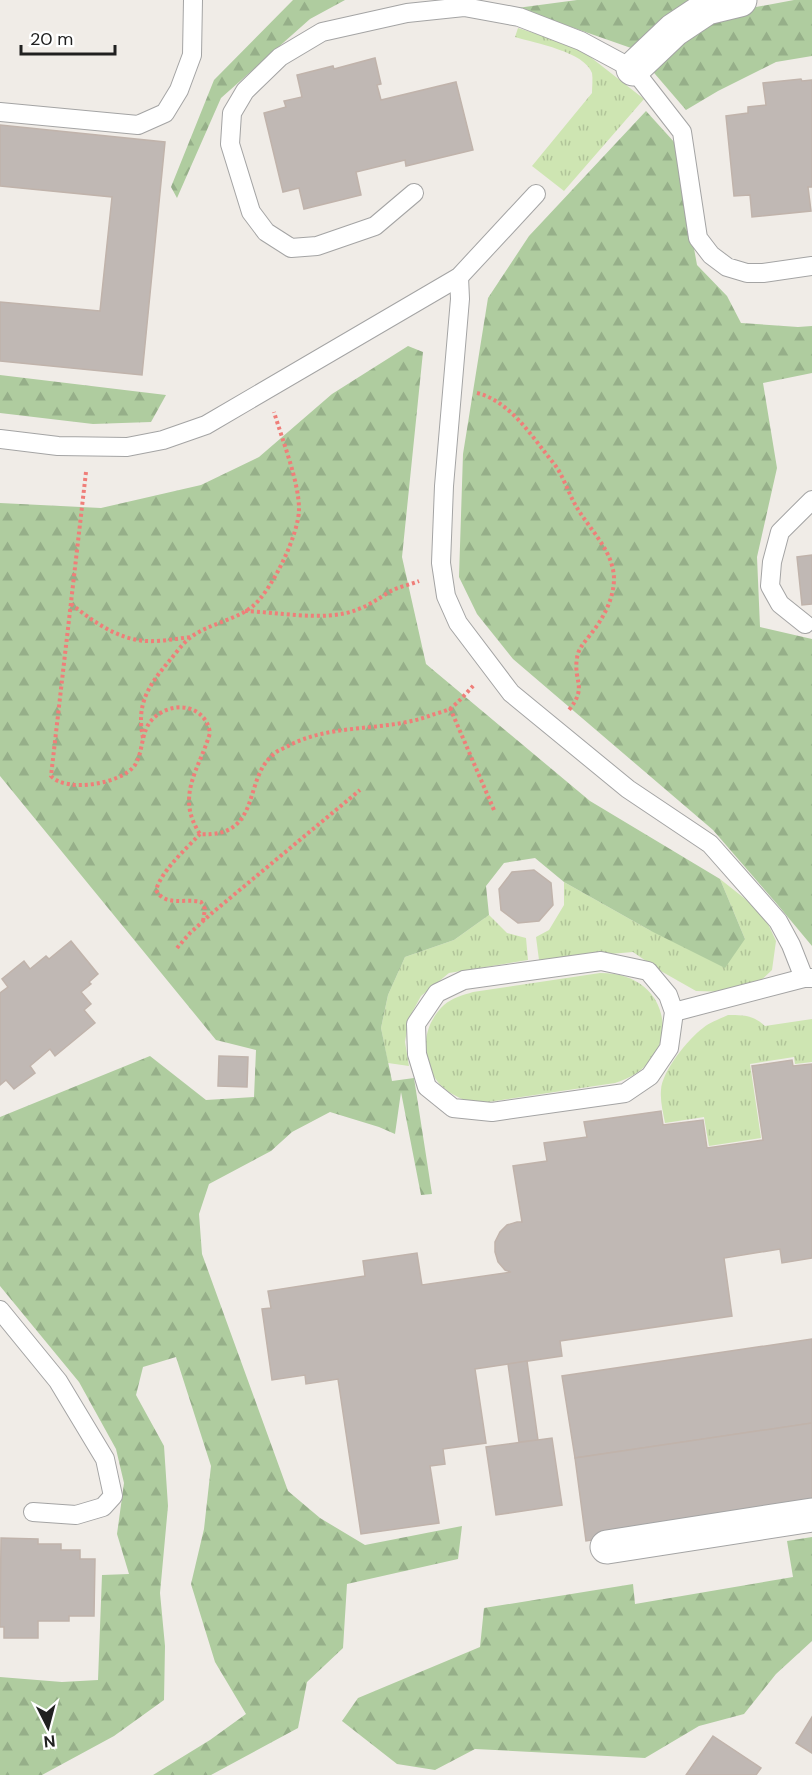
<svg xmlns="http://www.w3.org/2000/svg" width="812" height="1775" viewBox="0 0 812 1775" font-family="'DM Sans',sans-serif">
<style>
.grass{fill:url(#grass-tufts)}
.forest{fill:url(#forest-firs)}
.building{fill:#c0b8b4;stroke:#c0b3ab;stroke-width:1.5}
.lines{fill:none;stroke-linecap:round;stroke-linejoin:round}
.lane-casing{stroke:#a4a4a4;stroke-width:20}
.street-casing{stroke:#a4a4a4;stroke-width:35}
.path{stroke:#ef7e79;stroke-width:4;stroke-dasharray:3 3;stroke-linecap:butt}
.lane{stroke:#fff;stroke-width:18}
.street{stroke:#fff;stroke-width:33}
</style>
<defs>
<pattern id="grass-tufts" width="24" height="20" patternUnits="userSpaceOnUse" patternTransform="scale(1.5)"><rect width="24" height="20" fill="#cee5b2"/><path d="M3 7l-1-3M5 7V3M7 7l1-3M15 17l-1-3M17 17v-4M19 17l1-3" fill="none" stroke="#b1c499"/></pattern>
<pattern id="forest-firs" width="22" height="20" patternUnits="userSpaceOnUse" patternTransform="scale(1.5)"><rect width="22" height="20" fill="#afcc9f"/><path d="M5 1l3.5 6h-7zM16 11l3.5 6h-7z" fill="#96af89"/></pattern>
</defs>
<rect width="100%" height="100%" fill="#f0ece7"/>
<!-- grass -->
<g class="grass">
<path d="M518,28L562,42L584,52L644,99L564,191L532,166L592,93C592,87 593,79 592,73C585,52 535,43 515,37Z"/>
<path d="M720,879L763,913L776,941L772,970L756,985L730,992L696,991L659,970L633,952L539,960L536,937L549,930L564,905V882L651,931L745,939Z"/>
<path d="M489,915L507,933L526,938L528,960L449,973L421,996L409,1018L405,1042L409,1066L388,1063L381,1028L388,995L405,957L454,940Z"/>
<path d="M600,973C676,972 685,1063 615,1083L488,1102C477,1102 466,1102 456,1096C421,1079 415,1032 444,1005C452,998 463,995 473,992Z"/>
<path d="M728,1015C744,1015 753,1015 765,1026L812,1019V1062L795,1064L794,1057L750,1064L761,1138L709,1146L704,1117L665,1123C663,1112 660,1101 661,1090C662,1071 688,1039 703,1028C710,1022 720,1019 728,1015Z"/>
</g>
<!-- forest -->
<g class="forest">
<path d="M293,0H345L310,19L221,98L177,198L171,187L214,80Z"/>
<path d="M577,0H701L631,48L517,8Z"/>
<path d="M794,0H812V56L776,62L718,91L686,110L649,67L691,30L735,11Z"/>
<path d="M646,111L675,143L697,265L727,296L741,323L798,327L812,326V373L763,383L777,468L757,557L760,627L812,639V946L777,904L713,830L513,659L477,614L459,577L463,454L488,298L529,236Z"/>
<path d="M408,346L423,352L402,557L426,664L590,801L720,879L745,939L725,968L651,931L564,882L535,858L504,863L486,886L489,915L454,940L405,957L388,995L381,1028L392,1081L414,1078L432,1194L421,1195L401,1092L395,1134L379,1127L330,1112L292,1132L271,1151L209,1184L199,1214L202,1254L288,1491L320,1518L365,1545L462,1526L458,1559L347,1584L343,1648L307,1682L298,1728L211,1775H153L210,1740L246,1714L215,1662L191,1584L204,1529L211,1466L176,1357L143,1367L136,1395L164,1446L168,1506L160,1593L165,1646L164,1700L114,1736L42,1775H0V1677L62,1682L98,1680L102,1575L129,1574L117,1534L124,1483L116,1449L79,1382L0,1286V1117L150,1056L206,1100L254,1097L256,1050L216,1040L0,776V503L101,508L201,485L259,457L332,394Z"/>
<path d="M0,375L166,395L151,422L93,424L0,413Z"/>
<path d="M812,1537V1641L776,1674L744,1714L699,1726L645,1758L475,1749L435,1770L397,1764L342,1721L358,1698L480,1647L484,1608L633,1584L635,1604L793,1577L787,1541Z"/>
</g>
<!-- building -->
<g class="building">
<path d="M375,58L381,84L377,85L381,100L456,82L473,150L406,166L405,160L356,172L361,195L304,209L299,188L283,192L264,113L286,107L284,101L302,97L297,75L333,66L334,69Z"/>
<path d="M801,79L802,81L812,80V187H808L811,211L752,217L750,195L734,196L726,116L748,113V107L766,105L763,83Z"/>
<path d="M0,125L165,142L142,375L0,361V302L100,311L112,197L0,186Z"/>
<path d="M812,555V604L802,605L797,557Z"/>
<path d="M534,870L551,883L553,905L539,921L518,923L501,910L499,889L512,872Z"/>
<path d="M71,941L98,974L89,982L91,984L81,992L91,1004L84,1010L95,1023L55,1056L50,1049L30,1066L35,1073L14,1089L6,1080L0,1085V993L8,987L2,979L24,961L30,969L46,956L49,959Z"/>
<path d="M219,1056L248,1057L247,1087L218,1086Z"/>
<path d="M792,1060L793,1066L812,1064V1258L782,1263L780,1249L724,1258L732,1316L560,1341L562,1356L475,1369L486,1443L443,1449L445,1464L430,1466L439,1523L361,1534L338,1379L306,1384L305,1375L272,1380L262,1309L271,1308L268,1291L365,1276L363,1261L417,1253L422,1285L511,1272L505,1270L498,1262L495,1252V1242L500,1232L507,1225L517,1222H522L513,1166L547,1161L544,1143L587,1137L584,1122L661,1111L663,1125L703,1120L707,1148L763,1140L752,1066Z"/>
<path d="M812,1339V1423L575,1458L562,1376Z"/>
<path d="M527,1361L538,1440L519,1442L508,1364Z"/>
<path d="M812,1423V1501L750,1516L586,1541L575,1458Z"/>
<path d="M552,1438L562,1505L496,1515L486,1447Z"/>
<path d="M1,1538L38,1539V1544H61V1550H80V1559H95L94,1616H69V1621H38V1638H4V1627H0Z"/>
<path d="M812,1717V1753L796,1743Z"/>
<path d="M713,1736L761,1768L756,1775H686Z"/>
</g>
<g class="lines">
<!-- lane casing -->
<g class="lane-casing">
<g id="lane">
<path d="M0,112L138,125L165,113L179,90L192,55L193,0"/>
<path d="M414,193L375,226L317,246L291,248L266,232L251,212L230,144L232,113L245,91L280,57L322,32L407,13L464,7L519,17L581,41L633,69L682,132L698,238L711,255L727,267L747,273H763L812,266"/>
<path d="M459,277L460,299L444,486L441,563L446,596L458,623L511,693L628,789L710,844L778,921L791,945L804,978"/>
<path d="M0,439L58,446L127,447L163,440L206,425L459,277L536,194"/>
<path d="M805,624L780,604L770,586L772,562L780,532L812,500"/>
<path d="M601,961L648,971L668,995L674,1012L669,1048L650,1076L625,1093L492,1112L453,1108L427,1087L417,1054L416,1024L437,993L464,980Z"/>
<path d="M674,1012L804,978H812"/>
<path d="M0,1310L58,1381L105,1459L113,1496L103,1507L76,1515L33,1512"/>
</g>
</g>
<!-- street casing -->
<g class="street-casing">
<g id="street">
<path d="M633,69L674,30L707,8L740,0"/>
<path d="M607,1547L812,1515"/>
</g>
</g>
<!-- path -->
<g class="path">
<path d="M477,393C506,400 526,428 544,451C549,458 556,465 560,473C566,484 570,496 576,506C589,529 613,550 614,578C614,599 603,619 590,635C584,643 578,649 577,658C573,682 588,686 569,710"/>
<path d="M86,472L51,776C66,793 122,784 135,765C143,752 141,734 150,722C168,700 205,702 210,733C199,770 175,796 200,834C263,838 242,779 274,754C278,750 285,748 290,745C333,723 384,732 429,716C436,713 445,712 451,708C459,702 467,692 474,685"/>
<path d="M71,604C89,618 110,634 133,639C151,644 173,639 191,637"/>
<path d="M245,611C278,612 326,622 356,610C368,606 378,599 389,592C398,587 409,585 419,581"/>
<path d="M450,708L494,810"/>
<path d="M143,738C136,704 148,686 170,660C176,653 183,643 191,637C208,624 236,620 253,606C272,590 299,534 299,509C299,482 282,439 274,412"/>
<path d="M200,834C186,849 162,870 156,890C165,907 185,898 201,902L205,909L203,921"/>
<path d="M177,948L190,933L212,913L360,790"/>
</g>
<!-- lane -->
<use href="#lane" class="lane"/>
<!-- street -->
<use href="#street" class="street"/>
</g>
<!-- north arrow -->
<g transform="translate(48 1727) rotate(174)" stroke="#ffffff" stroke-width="4.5" paint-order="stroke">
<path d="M0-4.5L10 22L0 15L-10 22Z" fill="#202020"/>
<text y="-9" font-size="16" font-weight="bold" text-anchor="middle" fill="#202020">N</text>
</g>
<!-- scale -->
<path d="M21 45v9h94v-9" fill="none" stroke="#202020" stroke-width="3"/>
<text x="30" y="45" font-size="18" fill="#202020" stroke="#ffffff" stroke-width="4.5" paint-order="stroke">20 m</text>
</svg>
